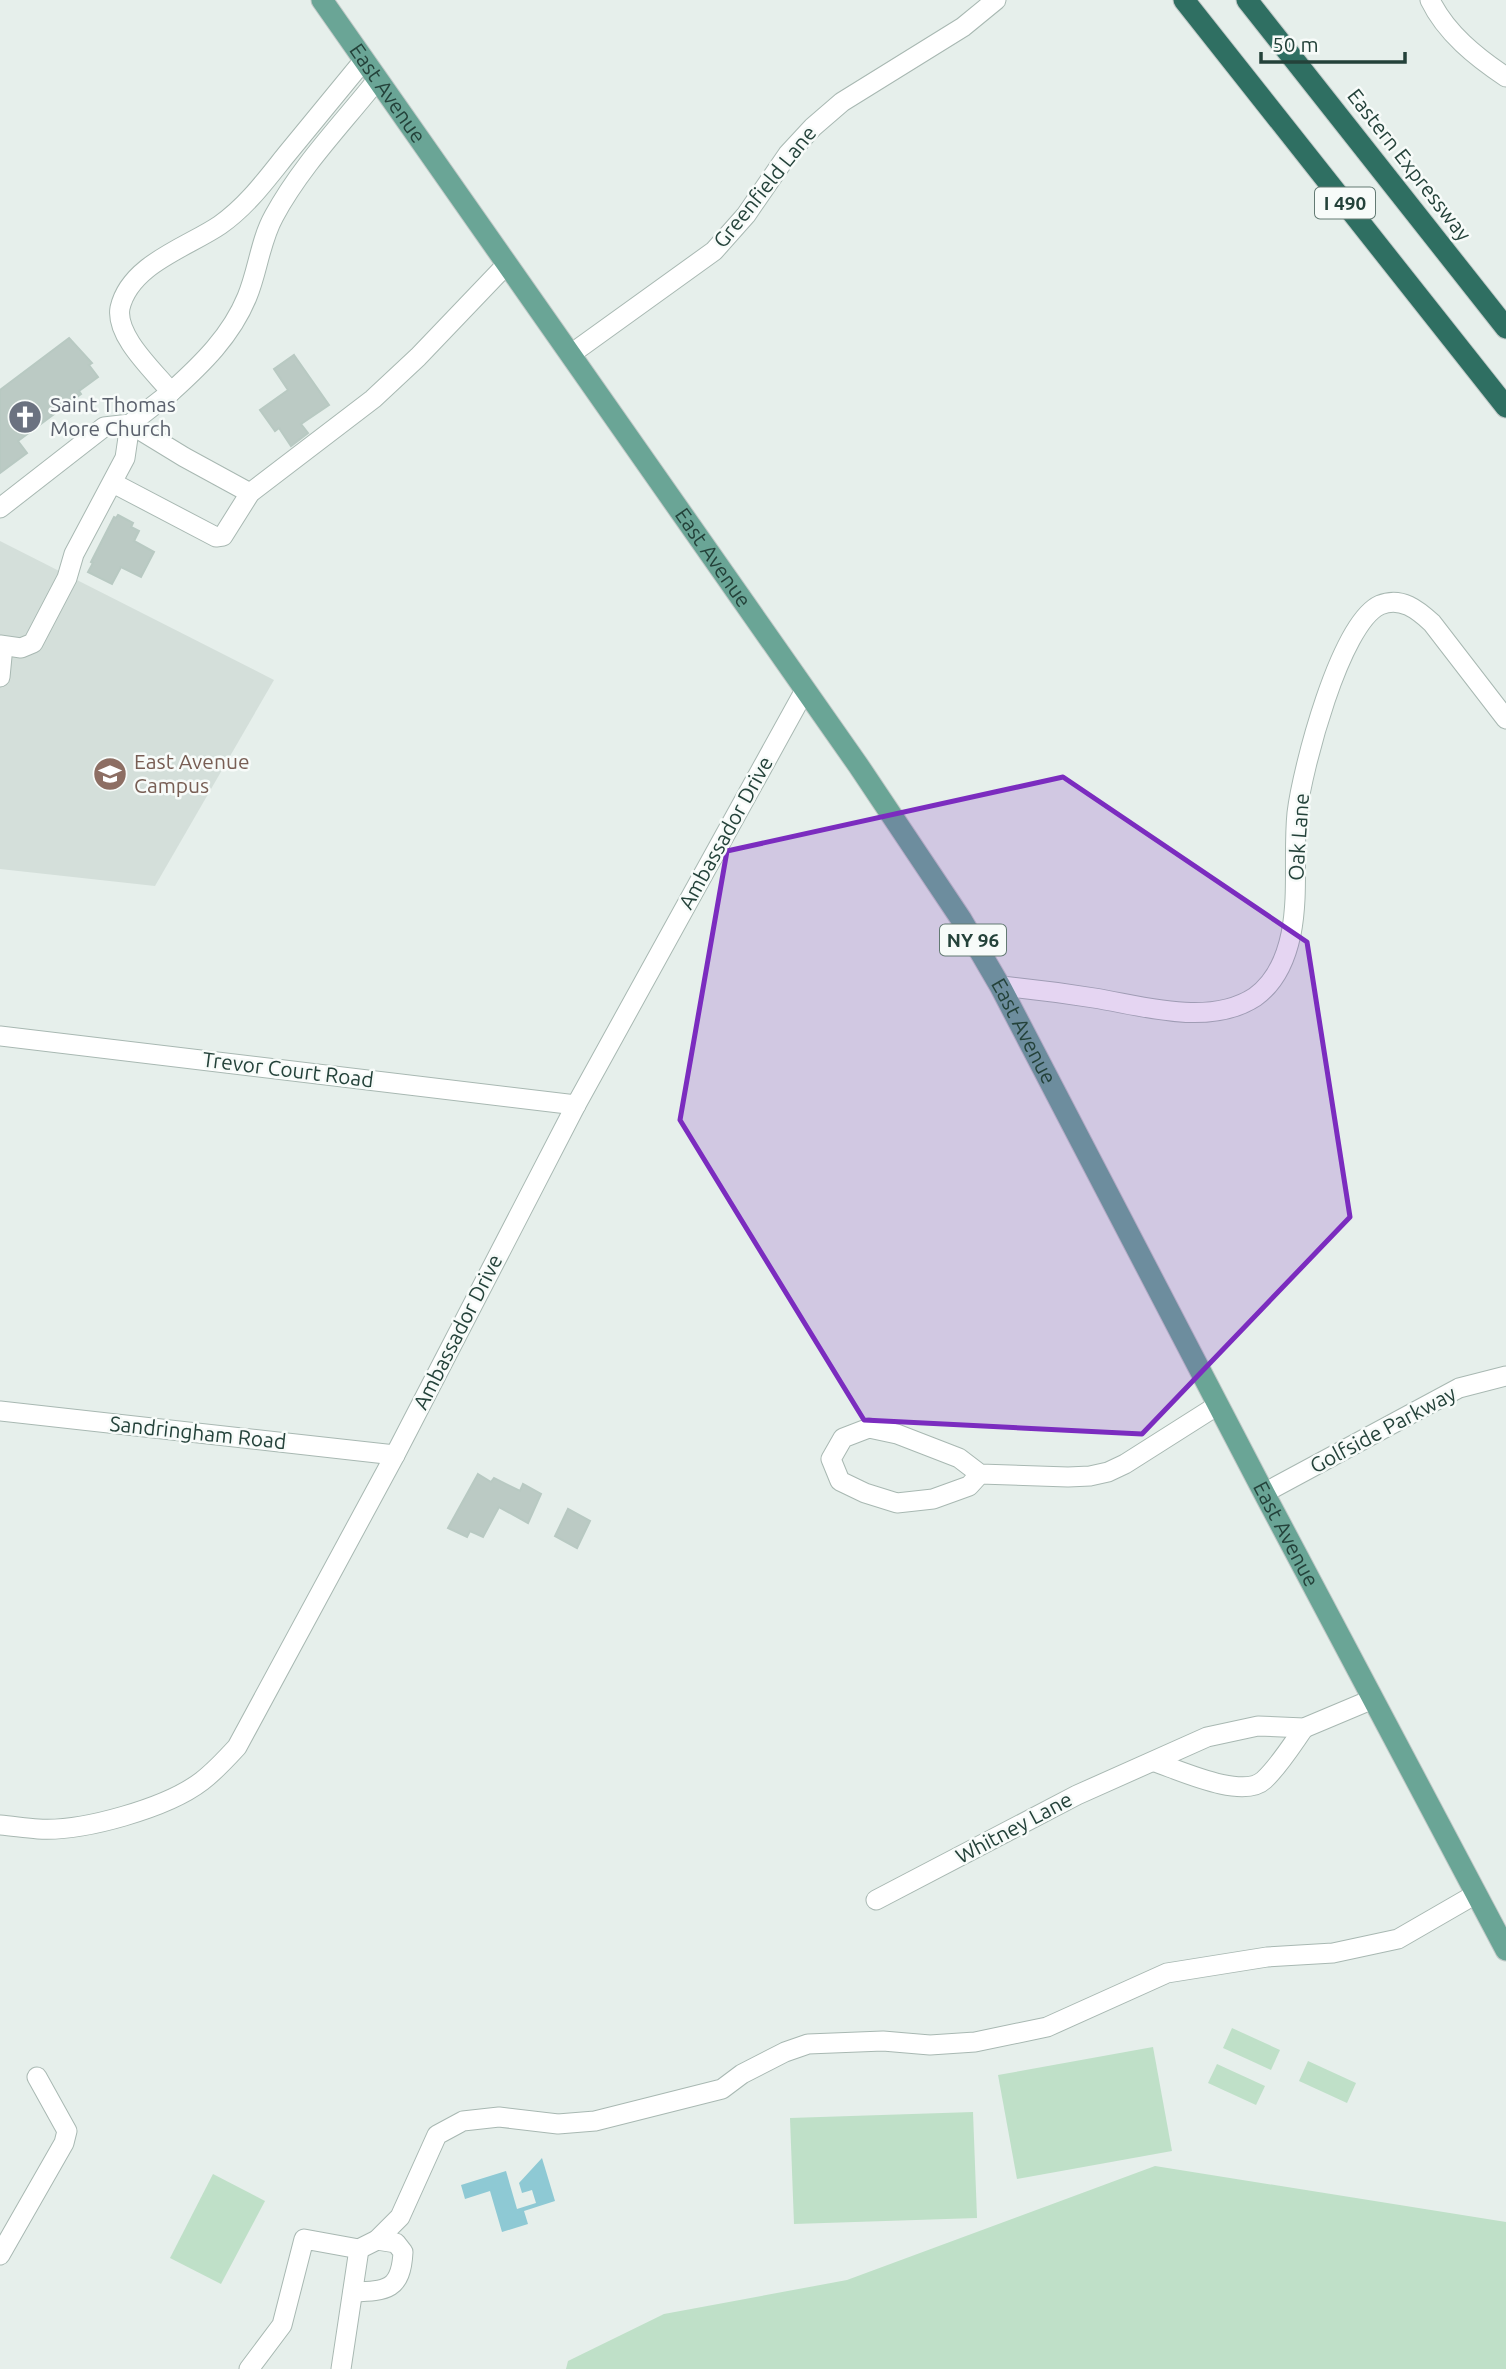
<svg xmlns="http://www.w3.org/2000/svg" width="1506" height="2369" viewBox="0 0 1506 2369" font-family="Ubuntu,sans-serif">
<style>
.built{fill:#d4dfda}
.green{fill:#bfe0c8}
.water{fill:#8ec9d4}
.building{fill:#bbcac4;stroke:#b8c9c2;stroke-width:2}
.lines{fill:none;stroke-linecap:round;stroke-linejoin:round}
.minor-casing{stroke:#a8b8b2;stroke-width:21}
.major-casing{stroke:#c2cac8;stroke-width:23}
.highway-casing{stroke:#c2cac8;stroke-width:23}
.minor{stroke:#fff;stroke-width:19}
.major{stroke:#6aa596;stroke-width:21}
.highway{stroke:#2f6f62;stroke-width:21}
.marked{fill:#7b2cbf;fill-opacity:0.2;stroke:#7b2cbf;stroke-width:5;stroke-linejoin:round}
.labels{text-anchor:middle;stroke-width:5;stroke-linejoin:round;paint-order:stroke}
.shield{fill:#f7fbf9;stroke:#637a73;stroke-width:2}
.shield-label{font-size:19px;font-weight:bold;fill:#24423a}
.street-label{font-size:21px;fill:#24423a;stroke:#f7fbf9}
.worship-label{font-size:21px;fill:#5b616d;stroke:#f7fbf9;text-anchor:start}
.education-label{font-size:21px;fill:#785e54;stroke:#f7fbf9;text-anchor:start}
</style>
<rect width="100%" height="100%" fill="#e6efeb"/>
<!-- built -->
<path class="built" d="M0,541L274,680L155,886L0,869Z"/>
<!-- green -->
<g class="green">
<path d="M1232,2028L1280,2050L1271,2070L1223,2048Z"/>
<path d="M1153,2047L1172,2151L1017,2179L998,2075Z"/>
<path d="M1308,2061L1356,2083L1347,2103L1299,2081Z"/>
<path d="M1217,2064L1265,2086L1256,2105L1208,2083Z"/>
<path d="M973,2112L977,2218L794,2224L790,2118Z"/>
<path d="M1155,2166L1506,2222V2369H566L568,2361L664,2314L847,2280Z"/>
<path d="M213,2174L265,2201L221,2284L170,2258Z"/>
</g>
<!-- water -->
<path class="water" d="M542,2158L555,2201L524,2211L528,2224L502,2232L490,2191L465,2199L461,2185L506,2171L517,2209L536,2203L532,2190L522,2193L519,2183Z"/>
<!-- building -->
<g class="building">
<path d="M69,338L92,363L89,365L98,377L79,391L81,394L18,441L27,453L0,473V390Z"/>
<path d="M294,355L329,405L301,424L308,433L291,446L279,428L275,431L260,410L288,390L274,369Z"/>
<path d="M118,515L133,523L131,527L139,531L134,541L154,552L141,577L121,567L112,584L88,572L93,563L91,562L114,517L116,518Z"/>
<path d="M478,1474L491,1482L494,1478L520,1491L523,1484L541,1494L528,1523L499,1507L483,1537L470,1531L467,1537L448,1528Z"/>
<path d="M568,1509L590,1521L577,1548L555,1536Z"/>
</g>
<g class="lines">
<!-- minor casing -->
<g class="minor-casing">
<g id="minor">
<path d="M1430,0C1446,33 1476,57 1506,77"/>
<path d="M364,60C338,92 312,123 286,155C266,180 247,206 220,225C188,247 130,264 120,308C115,336 154,371 171,392C202,364 231,336 247,297C258,271 260,241 274,216C301,166 342,124 377,80"/>
<path d="M571,354L714,251L746,215L788,154L813,127L842,102L963,27L996,0"/>
<path d="M130,424L184,457L250,493"/>
<path d="M113,483L216,537L223,536L250,493L373,399L418,357L507,264"/>
<path d="M0,508L104,427L130,424L171,392"/>
<path d="M0,645L21,648L33,643L67,578L74,554L125,458L130,424"/>
<path d="M0,677L3,646"/>
<path d="M1000,986C1032,989 1063,993 1094,998C1144,1006 1209,1027 1255,997C1276,982 1286,958 1291,934C1299,894 1293,853 1297,813C1302,770 1340,623 1380,605C1401,596 1418,610 1432,623L1506,719"/>
<path d="M0,1036L576,1105"/>
<path d="M0,1411L395,1455"/>
<path d="M980,1474L969,1486L933,1499L897,1503L865,1493L840,1481L831,1459L843,1438L869,1428L897,1434L959,1458L980,1474L1068,1477L1090,1476L1108,1472L1125,1464L1218,1405"/>
<path d="M1264,1493L1459,1388L1506,1376"/>
<path d="M1155,1762C1179,1770 1243,1800 1264,1780C1279,1766 1292,1745 1304,1728"/>
<path d="M0,1825C12,1826 25,1828 38,1829C82,1832 167,1808 202,1781C215,1771 226,1759 237,1747L395,1455L576,1105L805,690"/>
<path d="M876,1900L1077,1795L1207,1737L1258,1726L1304,1728L1373,1699"/>
<path d="M0,2255L64,2143L67,2131L37,2077"/>
<path d="M353,2292C387,2291 401,2290 403,2252L396,2243L377,2240"/>
<path d="M249,2369L282,2325L304,2239L359,2249L377,2240L400,2217L437,2135L463,2121L499,2117L558,2124L595,2121L722,2089L742,2074L785,2052L808,2044L883,2041L930,2045L975,2042L1047,2027L1167,1973L1267,1957L1333,1953L1398,1939L1476,1894"/>
<path d="M341,2369L359,2249"/>
</g>
</g>
<!-- major casing -->
<g class="major-casing">
<g id="major">
<path id="s1" d="M322,0L858,765L961,919L1000,986L1264,1493L1506,1950"/>
</g>
</g>
<!-- highway casing -->
<g class="highway-casing">
<g id="highway">
<path d="M1184,0L1506,407"/>
<path d="M1247,0L1506,328"/>
</g>
</g>
<!-- minor -->
<use href="#minor" class="minor"/>
<!-- major -->
<use href="#major" class="major"/>
<!-- highway -->
<use href="#highway" class="highway"/>
</g>
<!-- marked area -->
<path class="marked" d="M1063,777L1307,942L1350,1217L1142,1434L864,1420L680,1120L727,851Z"/>
<!-- icons -->
<defs>
<g id="church-disc" transform="scale(1.75)"><circle r="9.5" fill="#6b7280" stroke="#f7fbf9"/><path d="M-1.2-6h2.4v3.5h3.3v2.4h-3.3V6h-2.4V-.1h-3.3v-2.4h3.3Z" fill="#fff"/></g>
<g id="school-disc" transform="scale(1.75)"><circle r="9.5" fill="#8d6e63" stroke="#f7fbf9"/><path d="M0-5L7-2L0 1L-7-2ZM-4 1L0 2.5L4 1V4Q0 6-4 4Z" fill="#fff"/></g>
</defs>
<g fill-rule="evenodd">
<use href="#church-disc" x="25" y="417"/>
<use href="#school-disc" x="110" y="774"/>
</g>
<g class="labels">
<!-- shield labels -->
<g class="shield">
<rect x="1315" y="187.5" width="60" height="31" rx="5"/>
<rect x="940" y="924.5" width="66" height="31" rx="5"/>
</g>
<g class="shield-label">
<text x="1345" y="210">I 490</text>
<text x="973" y="947">NY 96</text>
</g>
<!-- street labels -->
<g class="street-label">
<text dy="7" stroke="none"><textPath href="#s1" startOffset="114">East Avenue</textPath></text>
<text transform="translate(1409 165) rotate(52)" y="7">Eastern Expressway</text>
<text transform="translate(765 187) rotate(-51)" y="7">Greenfield Lane</text>
<text dy="7" stroke="none"><textPath href="#s1" startOffset="681">East Avenue</textPath></text>
<text transform="translate(726 833) rotate(-61)" y="7">Ambassador Drive</text>
<text transform="translate(1299 837) rotate(-86)" y="7">Oak Lane</text>
<text dy="7" stroke="none"><textPath href="#s1" startOffset="1248">East Avenue</textPath></text>
<text transform="translate(288 1070) rotate(7)" y="7">Trevor Court Road</text>
<text transform="translate(458 1332) rotate(-63)" y="7">Ambassador Drive</text>
<text transform="translate(1383 1430) rotate(-28)" y="7">Golfside Parkway</text>
<text transform="translate(198 1433) rotate(6)" y="7">Sandringham Road</text>
<text dy="7" stroke="none"><textPath href="#s1" startOffset="1815">East Avenue</textPath></text>
<text transform="translate(1014 1828) rotate(-28)" y="7">Whitney Lane</text>
</g>
<!-- worship labels -->
<g class="worship-label">
<text x="50" y="412">Saint Thomas<tspan x="50" dy="24">More Church</tspan></text>
</g>
<!-- education labels -->
<g class="education-label">
<text x="134" y="769">East Avenue<tspan x="134" dy="24">Campus</tspan></text>
</g>
</g>
<!-- scale -->
<path d="M1261 52v10h144v-10" fill="none" stroke="#24423a" stroke-width="3.5"/>
<text x="1272" y="52" font-size="21" fill="#24423a" stroke="#f7fbf9" stroke-width="5" paint-order="stroke">50 m</text>
</svg>
